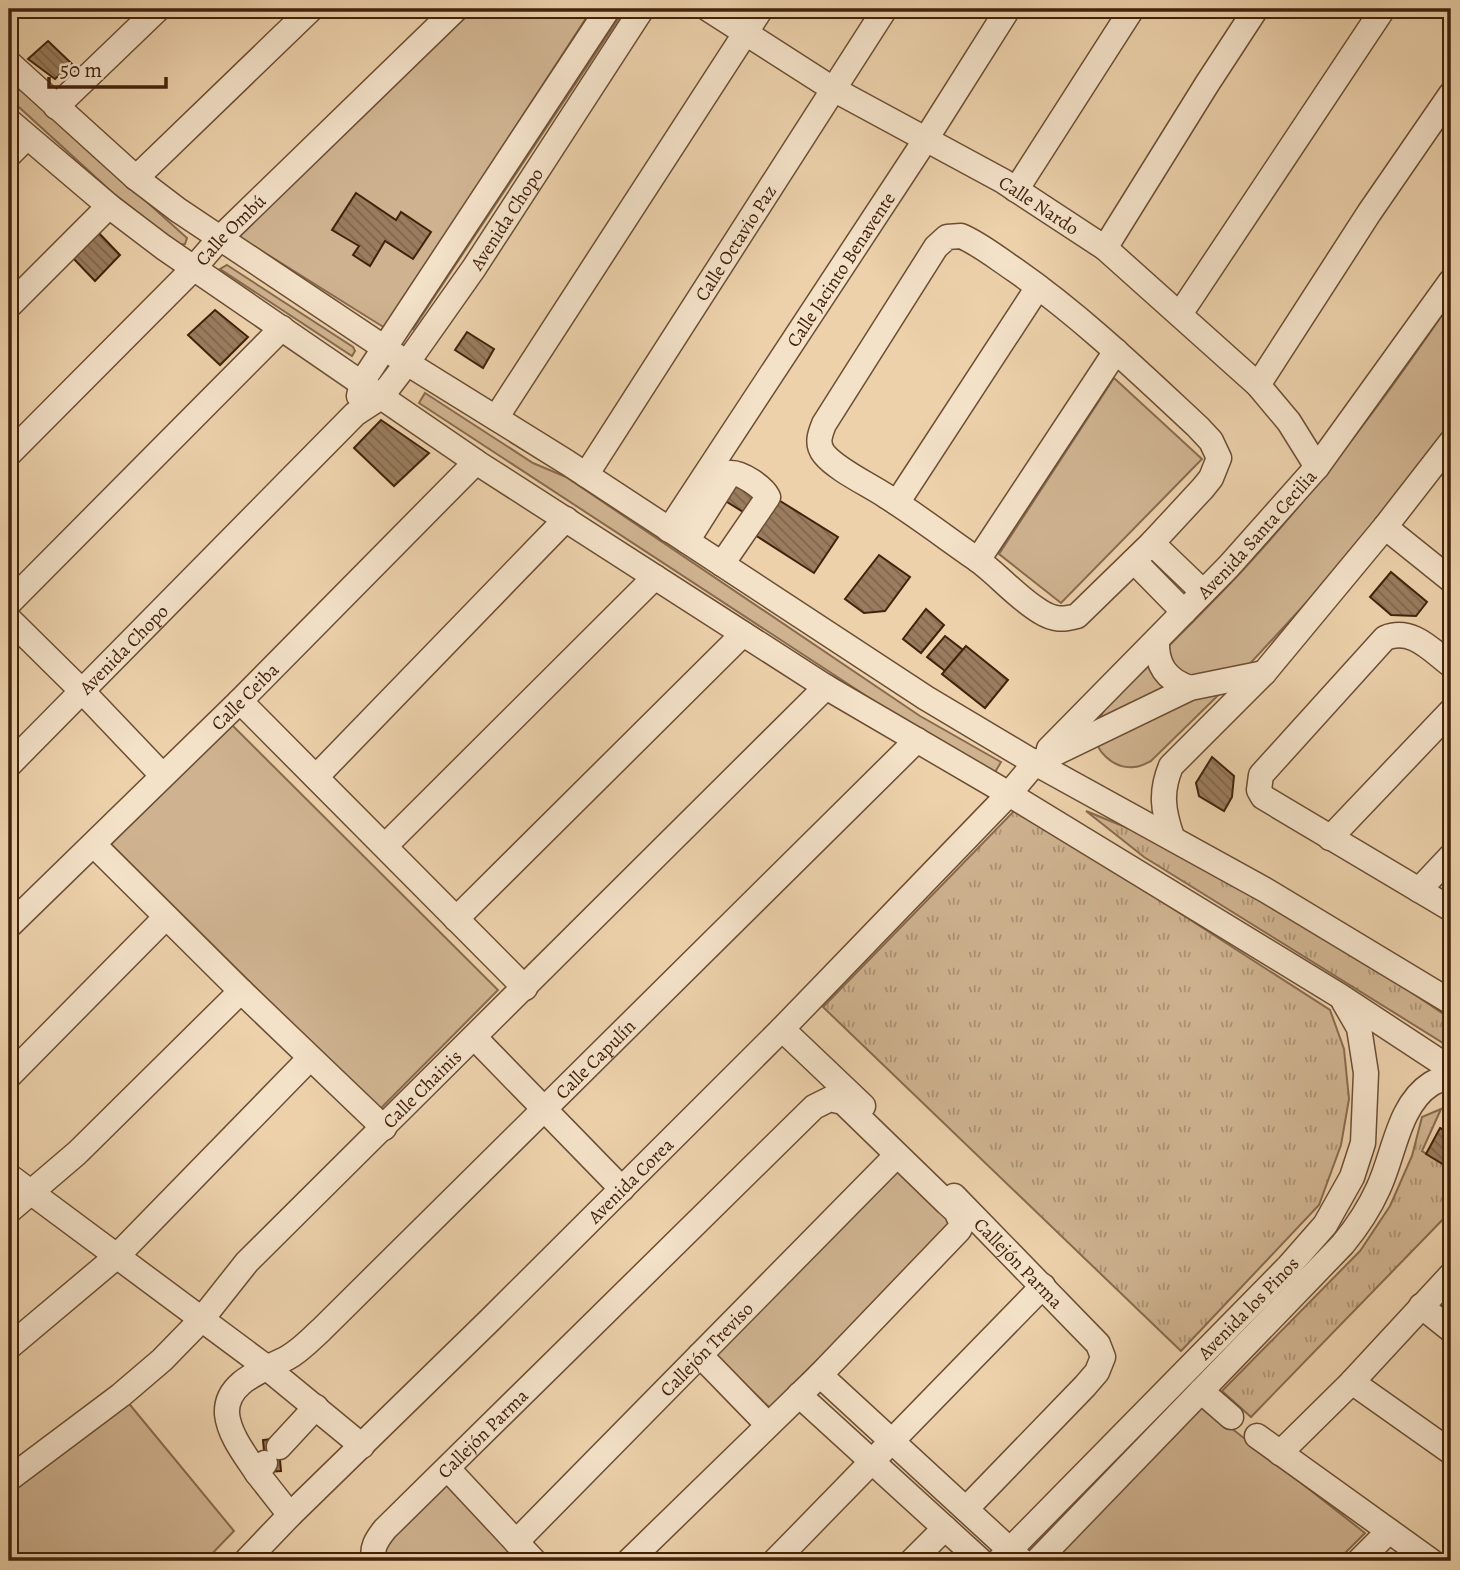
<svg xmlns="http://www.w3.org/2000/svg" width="1460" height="1570" viewBox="0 0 1460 1570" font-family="Alegreya,serif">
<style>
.grass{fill:url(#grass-tufts);stroke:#886a4e;stroke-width:2}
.park{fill:#cfb390;stroke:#886a4e;stroke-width:2}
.building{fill:url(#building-back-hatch);stroke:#42220b;stroke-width:2}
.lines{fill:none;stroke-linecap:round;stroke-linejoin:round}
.minor-casing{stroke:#6c4e33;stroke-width:27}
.minor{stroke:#f3e1c8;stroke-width:24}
.labels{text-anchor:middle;stroke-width:6;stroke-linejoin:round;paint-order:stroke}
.street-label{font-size:19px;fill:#42220b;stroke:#f3e1c8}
</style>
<defs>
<pattern id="grass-tufts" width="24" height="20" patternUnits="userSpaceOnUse" patternTransform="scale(1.75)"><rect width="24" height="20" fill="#cfb390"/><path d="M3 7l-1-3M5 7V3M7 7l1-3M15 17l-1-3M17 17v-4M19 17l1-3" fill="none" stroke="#aa9174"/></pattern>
<pattern id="building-back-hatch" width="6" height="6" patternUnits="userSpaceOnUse" patternTransform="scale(1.75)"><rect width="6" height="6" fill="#9a7d5e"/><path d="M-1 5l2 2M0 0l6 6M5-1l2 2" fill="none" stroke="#7f664c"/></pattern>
</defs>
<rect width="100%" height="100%" fill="#ecd1ab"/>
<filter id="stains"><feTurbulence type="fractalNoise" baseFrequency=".00286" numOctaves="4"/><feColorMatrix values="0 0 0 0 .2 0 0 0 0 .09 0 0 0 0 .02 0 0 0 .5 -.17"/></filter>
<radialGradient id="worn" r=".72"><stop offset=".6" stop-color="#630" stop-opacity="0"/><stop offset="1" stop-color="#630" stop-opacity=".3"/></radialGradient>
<!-- grass -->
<g class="grass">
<path d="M612,9H625L413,329L407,325Z"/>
<path d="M1017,808L1330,1010L1344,1049L1349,1099L1341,1145L1319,1205L1181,1351L823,1007Z"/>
<path d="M1086,811L1157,840L1384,974L1451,1019V1048L1144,857Z"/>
<path d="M1441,1109L1422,1151L1451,1169V1211L1251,1417L1222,1391L1360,1251L1390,1206L1412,1156L1422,1117Z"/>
</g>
<!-- park -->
<g class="park">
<path d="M468,9H592L385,328L233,233Z"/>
<path d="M9,78L187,238L185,244L179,245L113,193L9,98Z"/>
<path d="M227,265L353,347L355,351L352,356L220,269Z"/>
<path d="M1451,302V424L1392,503L1318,590L1245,669L1151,761C1145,764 1140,767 1134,767C1113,769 1092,750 1095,728C1096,721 1102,714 1106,708C1155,659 1206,611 1252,560C1326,479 1390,392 1451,302Z"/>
<path d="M1114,378L1202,459L1061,603L999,554Z"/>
<path d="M425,393L533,463L566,477L920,716L1001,762L994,774L903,720L419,403Z"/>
<path d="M232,725L498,990L379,1110L111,844Z"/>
<path d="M896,1167L953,1222L770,1408L713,1353Z"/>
<path d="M126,1400L234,1531L205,1561H9V1494Z"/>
<path d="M1203,1406L1365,1533L1337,1561H1052Z"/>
<path d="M444,1482L518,1561H392L380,1548Z"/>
</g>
<!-- building -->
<g class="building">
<path d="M48,41L72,64L55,79L28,59Z"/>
<path d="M356,193L396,220L401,212L431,232L413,259L385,241L370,266L353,255L359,246L332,230Z"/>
<path d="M95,229L120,255L95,281L71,256Z"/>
<path d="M215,310L248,337L220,365L188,335Z"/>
<path d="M467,332L494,349L483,368L455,350Z"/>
<path d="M381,420L429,453L394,486L354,448Z"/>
<path d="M730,479L759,496L748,515L719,497Z"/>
<path d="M777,499L838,537L814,573L755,535Z"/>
<path d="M879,555L910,577L885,611L864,613L845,599Z"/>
<path d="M1391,572L1427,602L1416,616L1391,615L1370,597Z"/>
<path d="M926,609L944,625L921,653L903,639Z"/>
<path d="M945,636L963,650L945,671L927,657Z"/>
<path d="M966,646L1008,680L985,708L942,674Z"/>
<path d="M1212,757L1234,776L1232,797L1224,811L1199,796L1196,783Z"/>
<path d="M1440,1128L1451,1134V1169L1426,1154Z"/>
<path d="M278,1438L281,1471L266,1472L263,1440Z"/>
</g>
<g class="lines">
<!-- minor casing -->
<g class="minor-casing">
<g id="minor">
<path id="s1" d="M708,9L833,89L1003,181L1105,248L1258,385L1289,422L1317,467"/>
<path d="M9,63L136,178L178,210L407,363L568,463L926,698L1035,763L1267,891L1451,1002"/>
<path d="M56,107L158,9"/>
<path d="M9,121L109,206L163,247L476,462L826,687L1009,794L1340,996L1451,1069"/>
<path d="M9,155L27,137"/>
<path d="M136,178L311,9"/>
<path d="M1016,190L1132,9"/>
<path d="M961,236C980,244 997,258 1015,270C1081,316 1139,372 1198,427L1211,441L1219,458L1211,478L1203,488L1152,543L1077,616C1063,620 1054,620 1041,612C1017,598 998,574 975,558C945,537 916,515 886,496C868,484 837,470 824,454C816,444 820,434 824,424L936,247L947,237Z"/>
<path d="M1105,248L1207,84L1256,9"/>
<path d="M9,306L109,206"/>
<path d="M1180,314L1383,9"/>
<path d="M1258,385L1369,213L1451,94"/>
<path d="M359,396L362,382L608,9"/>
<path d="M496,418L761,9"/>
<path id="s2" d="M9,454L194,268L219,239L456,9"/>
<path id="s3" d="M586,475L885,9"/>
<path d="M897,503L1038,287"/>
<path d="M1385,527L1451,580"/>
<path id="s4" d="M669,530L926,139L1008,9"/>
<path d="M687,541L730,473C741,472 763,487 768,497L722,564"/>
<path d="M1152,543L1203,592"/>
<path d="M978,560L1116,351"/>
<path d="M1134,561L1184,612"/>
<path d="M9,603L282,328"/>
<path d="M9,619L83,692L162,775"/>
<path d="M1157,640C1156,665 1166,680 1190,688"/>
<path d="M1451,665C1431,650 1412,627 1385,638L1261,775L1259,790L1263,797L1451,909"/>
<path d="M240,701L525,988"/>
<path id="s5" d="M1049,749L1229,566L1317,467L1451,281"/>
<path id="s6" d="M9,765L355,414L381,397L407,363L474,268L642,9"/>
<path d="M316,777L566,519"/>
<path d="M1172,837C1163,811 1160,792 1171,766L1264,673L1385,527L1451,442"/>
<path d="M1330,838L1451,711"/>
<path d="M94,845L241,991L384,1128"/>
<path d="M385,846L655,577"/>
<path d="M1419,890L1451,856"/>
<path d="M456,919L743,634"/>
<path id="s7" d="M9,926L240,701L476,462"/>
<path d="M782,1029L863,1106"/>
<path d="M475,1038L622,1189"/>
<path d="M9,1076L166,917"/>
<path d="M9,1176L266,1367L362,1446"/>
<path id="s8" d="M954,1196L1098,1344L1103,1357L1097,1372L1085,1386L966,1509"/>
<path d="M9,1211L77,1153L241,991"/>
<path d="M1421,1306L1451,1330"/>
<path d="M9,1347L116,1257L310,1058"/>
<path d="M700,1355L768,1425"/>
<path d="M820,1375L1022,1561"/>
<path d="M1352,1382L1451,1452"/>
<path d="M1201,1391L1231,1417"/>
<path d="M799,1395L981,1561"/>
<path d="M1257,1436L1431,1561"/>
<path d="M279,1447L316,1407"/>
<path d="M1280,1453L1352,1382L1451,1275"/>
<path d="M265,1463L257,1473L290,1515"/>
<path d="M448,1469L534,1561"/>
<path id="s9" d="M257,1473C246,1456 229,1435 227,1414C225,1381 265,1370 287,1358C300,1351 310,1340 321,1330L917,740"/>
<path id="s10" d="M9,1479L121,1395L162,1360L201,1320L247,1262L826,687"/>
<path id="s11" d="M516,1542L897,1155"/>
<path id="s12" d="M246,1561L290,1515L491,1319L782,1029L1009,794L1035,763L1190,688L1264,673"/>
<path id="s13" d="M375,1561C370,1549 377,1539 385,1529L814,1107L830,1099L843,1102L947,1203L956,1211L962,1224L959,1230L820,1375L629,1561"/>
<path d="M775,1561L1043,1286"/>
<path d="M912,1561L945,1528"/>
<path id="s14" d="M999,1561L1289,1266L1325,1225L1352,1177L1363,1143L1366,1073L1359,1028L1344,1002"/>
<path d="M1037,1561L1343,1244C1357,1227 1369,1209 1378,1189C1394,1156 1398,1105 1431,1084C1437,1080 1445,1079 1451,1076"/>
<path d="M1359,1561L1389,1531"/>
</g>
</g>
<!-- minor -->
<use href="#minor" class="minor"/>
</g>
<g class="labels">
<!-- street labels -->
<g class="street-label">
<text dy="7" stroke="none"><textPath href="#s1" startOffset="385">Calle Nardo</textPath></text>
<text dy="7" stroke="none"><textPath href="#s6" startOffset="742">Avenida Chopo</textPath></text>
<text dy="7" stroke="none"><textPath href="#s2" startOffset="315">Calle Ombú</textPath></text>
<text dy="7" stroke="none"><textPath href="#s3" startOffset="276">Calle Octavio Paz</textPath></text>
<text dy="7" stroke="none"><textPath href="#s4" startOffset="312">Calle Jacinto Benavente</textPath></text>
<text dy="7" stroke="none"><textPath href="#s5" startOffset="299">Avenida Santa Cecilia</textPath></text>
<text dy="7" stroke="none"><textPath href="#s6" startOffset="163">Avenida Chopo</textPath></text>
<text dy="7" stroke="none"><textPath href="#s7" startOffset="329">Calle Ceiba</textPath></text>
<text dy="7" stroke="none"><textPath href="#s9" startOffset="584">Calle Capulín</textPath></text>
<text dy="7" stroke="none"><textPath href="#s10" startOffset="570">Calle Chainis</textPath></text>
<text dy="7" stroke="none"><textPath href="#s12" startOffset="541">Avenida Corea</textPath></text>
<text dy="7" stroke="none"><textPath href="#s8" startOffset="93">Callejón Parma</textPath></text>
<text dy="7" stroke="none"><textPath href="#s14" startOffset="355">Avenida los Pinos</textPath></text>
<text dy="7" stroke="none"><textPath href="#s11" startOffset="271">Callejón Treviso</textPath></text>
<text dy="7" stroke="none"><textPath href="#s13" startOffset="172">Callejón Parma</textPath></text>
</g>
</g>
<!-- margin -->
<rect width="1460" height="1570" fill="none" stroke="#ecd1ab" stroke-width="35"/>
<rect x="10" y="10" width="1439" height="1549" fill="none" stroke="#42220b" stroke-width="3.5"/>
<rect x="18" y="18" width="1425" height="1535" fill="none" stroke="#42220b" stroke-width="2"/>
<!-- scale -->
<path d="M49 77v10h117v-10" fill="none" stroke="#42220b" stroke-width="3.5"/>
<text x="60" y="77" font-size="21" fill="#42220b" stroke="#f3e1c8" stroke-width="5" paint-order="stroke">50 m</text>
<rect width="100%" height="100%" filter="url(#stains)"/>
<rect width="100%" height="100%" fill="url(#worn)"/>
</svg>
